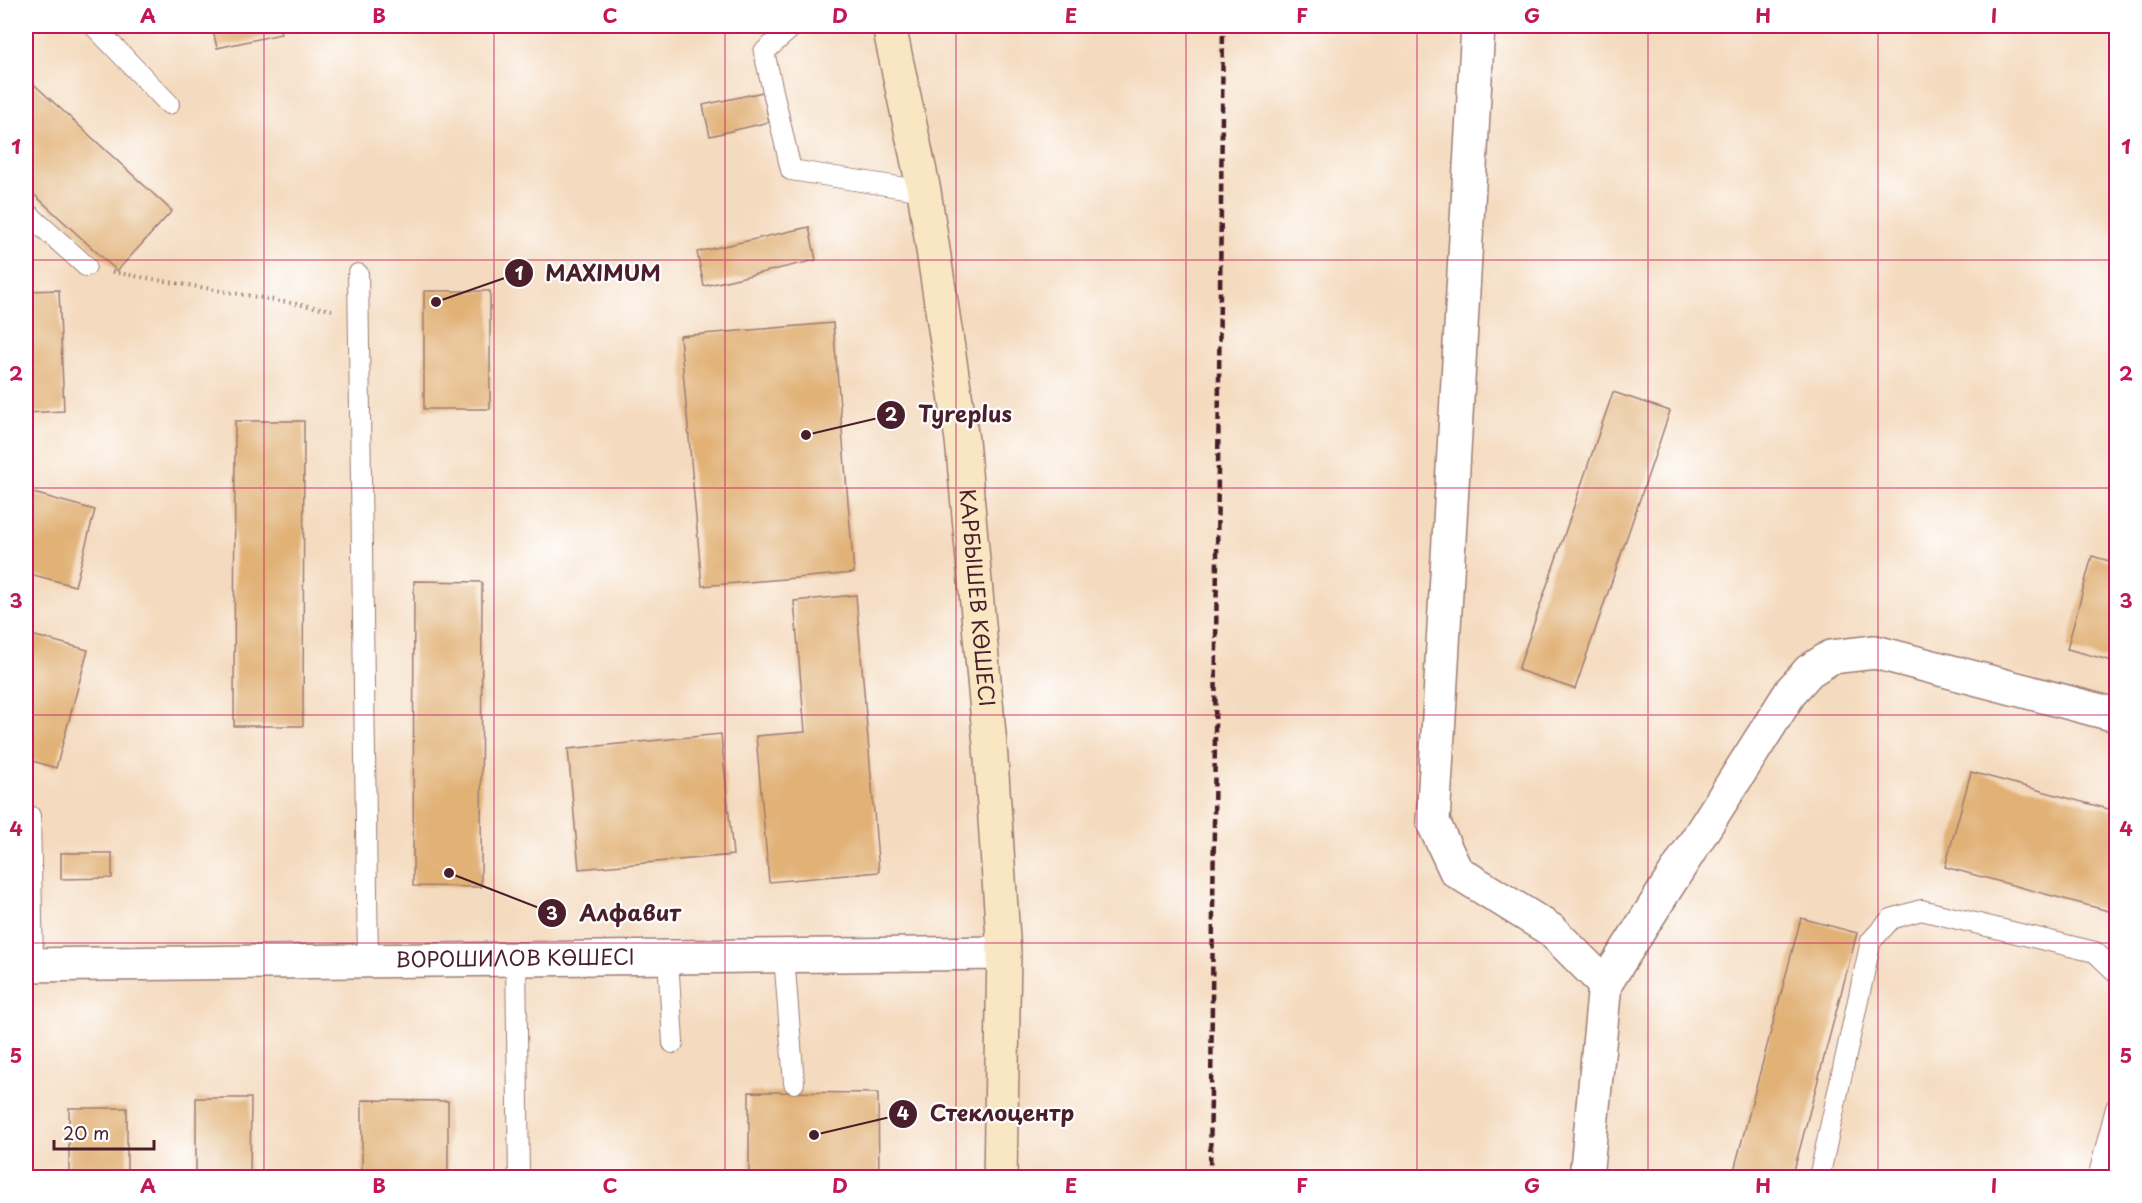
<svg xmlns="http://www.w3.org/2000/svg" width="2142" height="1203" viewBox="0 0 2142 1203" font-family="'Playpen Sans',sans-serif">
<style>
.building{fill:#e1b176}
.lines{fill:none;stroke-linecap:round;stroke-linejoin:round}
.service-casing{stroke:#9f7c74;stroke-width:22}
.minor-casing{stroke:#9f7c74;stroke-width:36}
.secondary-casing{stroke:#9f7c74;stroke-width:36}
.path{stroke:#9f7c74;stroke-width:4;stroke-dasharray:1.5 4.5;stroke-linecap:butt}
.service{stroke:#fff;stroke-width:20}
.minor{stroke:#fff;stroke-width:33}
.secondary{stroke:#f9e7c3;stroke-width:33}
.rail{stroke:#4a1f2b;stroke-width:4.5;stroke-dasharray:9 4.5;stroke-linecap:butt}
.grid{fill:none;stroke:#c2185b;stroke-width:1.5;stroke-opacity:0.55}
.labels{text-anchor:middle;stroke-width:4.5;stroke-linejoin:round;paint-order:stroke}
.street-label{font-size:21px;fill:#4a1f2b;stroke:#fff}
.leader{fill:none;stroke:#4a1f2b;stroke-width:2}
.callout-dot{fill:#4a1f2b;stroke:#fff;stroke-width:2}
.mark-label{font-size:18px;text-anchor:middle;font-weight:bold;fill:#fff}
.callout-label{font-size:22px;text-anchor:middle;font-weight:bold;fill:#4a1f2b;stroke:#fff;stroke-width:4.5;stroke-linejoin:round;paint-order:stroke}
.neatline{fill:none;stroke:#c2185b;stroke-width:2}
.grid-label{font-size:20px;text-anchor:middle;font-weight:bold;fill:#c2185b}
</style>
<rect width="100%" height="100%" fill="#fff"/>
<filter id="ink" filterUnits="userSpaceOnUse"><feTurbulence type="fractalNoise" baseFrequency=".0167" numOctaves="2"/><feDisplacementMap in="SourceGraphic" scale="12" xChannelSelector="R" yChannelSelector="G"/><feConvolveMatrix kernelMatrix="1 2 1 2 8 2 1 2 1" color-interpolation-filters="sRGB"/></filter>
<filter id="wash" filterUnits="userSpaceOnUse"><feTurbulence type="fractalNoise" baseFrequency=".008" numOctaves="4" result="noise"/><feDisplacementMap in="SourceGraphic" scale="24" xChannelSelector="R" yChannelSelector="G"/><feGaussianBlur stdDeviation="1.35" result="paint"/><feColorMatrix in="noise" values="0 0 0 0 0 0 0 0 0 0 0 0 0 0 0 0 0 1.4 0 .05"/><feComposite in="paint" operator="in"/></filter>
<g filter="url(#wash)">
<rect width="100%" height="100%" fill="#f4dabe"/>
<g id="blocks">
<!-- building -->
<g class="building">
<path d="M212,26H279L281,34L217,48Z"/>
<path d="M26,77L172,211L117,271L26,187Z"/>
<path d="M763,92L769,122L710,136L703,105Z"/>
<path d="M809,227L816,260L704,286L697,252Z"/>
<path d="M59,290L64,411L26,413V291Z"/>
<rect x="424" y="291" width="66" height="118"/>
<path d="M833,323L854,573L702,586L680,336Z"/>
<path d="M1613,392L1670,411L1575,689L1518,670Z"/>
<path d="M235,421H304L303,726H234Z"/>
<path d="M26,491L95,510L75,586L26,573Z"/>
<path d="M2092,556L2116,563V662L2067,649Z"/>
<path d="M414,581L482,582L481,887L413,886Z"/>
<path d="M856,595L879,872L769,882L756,736L805,732L794,601Z"/>
<path d="M28,634L88,650L56,768L26,759V642Z"/>
<path d="M721,734L733,855L579,869L568,749Z"/>
<path d="M1971,772L2116,811V913L1945,867Z"/>
<path d="M61,853H112V878L61,879Z"/>
<path d="M1801,918L1857,933L1792,1178H1732Z"/>
<path d="M749,1092L878,1093L879,1178H749Z"/>
<path d="M196,1098H251L250,1178H196Z"/>
<path d="M362,1100L448,1101V1178H362Z"/>
<rect x="69" y="1108" width="58" height="70"/>
</g>
</g>
</g>
<g filter="url(#ink)">
<use href="#blocks" fill-opacity="0" stroke="#9f7c74" stroke-width="1.5"/>
<g class="lines">
<!-- service casing -->
<g class="service-casing">
<g id="service">
<path d="M94,26L169,104"/>
<path d="M793,26L764,52L791,170L924,191"/>
<path d="M26,212L86,266"/>
<path d="M358,274L368,961"/>
<path d="M30,816L33,965"/>
<path d="M784,956L794,1083"/>
<path d="M668,957L673,1043"/>
<path d="M516,959L519,1178"/>
<path d="M1819,1178L1871,941L1891,919L1921,910L2095,952L2116,972"/>
<path d="M2098,1178L2116,1108"/>
</g>
</g>
<!-- minor casing -->
<g class="minor-casing">
<g id="minor">
<path d="M1478,26L1433,822L1456,871L1551,930L1605,984L1586,1178"/>
<path id="s1" d="M26,965L1004,953"/>
<path d="M1605,984L1792,690L1809,671L1831,657L1875,652L2116,715"/>
</g>
</g>
<!-- secondary casing -->
<g class="secondary-casing">
<g id="secondary">
<path id="s2" d="M889,26L924,191L962,440L990,745L1004,953L1000,1178"/>
</g>
</g>
<!-- path -->
<path class="path" d="M112,272L332,310"/>
<!-- service -->
<use href="#service" class="service"/>
<!-- minor -->
<use href="#minor" class="minor"/>
<!-- secondary -->
<use href="#secondary" class="secondary"/>
<!-- rail -->
<path class="rail" d="M1210,1178L1223,26"/>
</g>
</g>
<!-- grid -->
<path class="grid" d="M264,26V1178M494,26V1178M725,26V1178M956,26V1178M1186,26V1178M1417,26V1178M1648,26V1178M1878,26V1178M26,260H2116M26,488H2116M26,715H2116M26,943H2116"/>
<g class="labels">
<!-- street labels -->
<g class="street-label">
<text dy="7" stroke="none"><textPath href="#s2" startOffset="579">КАРБЫШЕВ КӨШЕСІ</textPath></text>
<text dy="7" stroke="none"><textPath href="#s1" startOffset="489">ВОРОШИЛОВ КӨШЕСІ</textPath></text>
</g>
</g>
<!-- callouts -->
<path class="leader" d="M436 302L519 273M806 435L891 415M449 873L552 913M814 1135L903 1114"/>
<g class="callout-dot">
<circle cx="436" cy="302" r="6"/>
<circle cx="806" cy="435" r="6"/>
<circle cx="449" cy="873" r="6"/>
<circle cx="814" cy="1135" r="6"/>
<circle cx="519" cy="273" r="15"/>
<circle cx="891" cy="415" r="15"/>
<circle cx="552" cy="913" r="15"/>
<circle cx="903" cy="1114" r="15"/>
</g>
<g class="mark-label">
<text x="519" y="280">1</text>
<text x="891" y="421">2</text>
<text x="552" y="920">3</text>
<text x="903" y="1120">4</text>
</g>
<g class="callout-label">
<text x="603" y="281">MAXIMUM</text>
<text x="965" y="422">Tyreplus</text>
<text x="630" y="921">Алфавит</text>
<text x="1002" y="1121">Стеклоцентр</text>
</g>
<!-- margin -->
<rect width="2142" height="1203" fill="none" stroke="#fff" stroke-width="66"/>
<!-- scale -->
<path d="M54 1140v9h100v-9" fill="none" stroke="#4a1f2b" stroke-width="3"/>
<text x="63" y="1140" font-size="18" fill="#4a1f2b" stroke="#ffffff" stroke-width="4.5" paint-order="stroke">20 m</text>
<rect x="33" y="33" width="2076" height="1137" class="neatline"/>
<g class="grid-label">
<text x="148" y="23">A</text>
<text x="379" y="23">B</text>
<text x="610" y="23">C</text>
<text x="840" y="23">D</text>
<text x="1071" y="23">E</text>
<text x="1302" y="23">F</text>
<text x="1532" y="23">G</text>
<text x="1763" y="23">H</text>
<text x="1994" y="23">I</text>
<text x="16" y="154">1</text>
<text x="2126" y="154">1</text>
<text x="16" y="381">2</text>
<text x="2126" y="381">2</text>
<text x="16" y="608">3</text>
<text x="2126" y="608">3</text>
<text x="16" y="836">4</text>
<text x="2126" y="836">4</text>
<text x="16" y="1063">5</text>
<text x="2126" y="1063">5</text>
<text x="148" y="1193">A</text>
<text x="379" y="1193">B</text>
<text x="610" y="1193">C</text>
<text x="840" y="1193">D</text>
<text x="1071" y="1193">E</text>
<text x="1302" y="1193">F</text>
<text x="1532" y="1193">G</text>
<text x="1763" y="1193">H</text>
<text x="1994" y="1193">I</text>
</g>
</svg>
